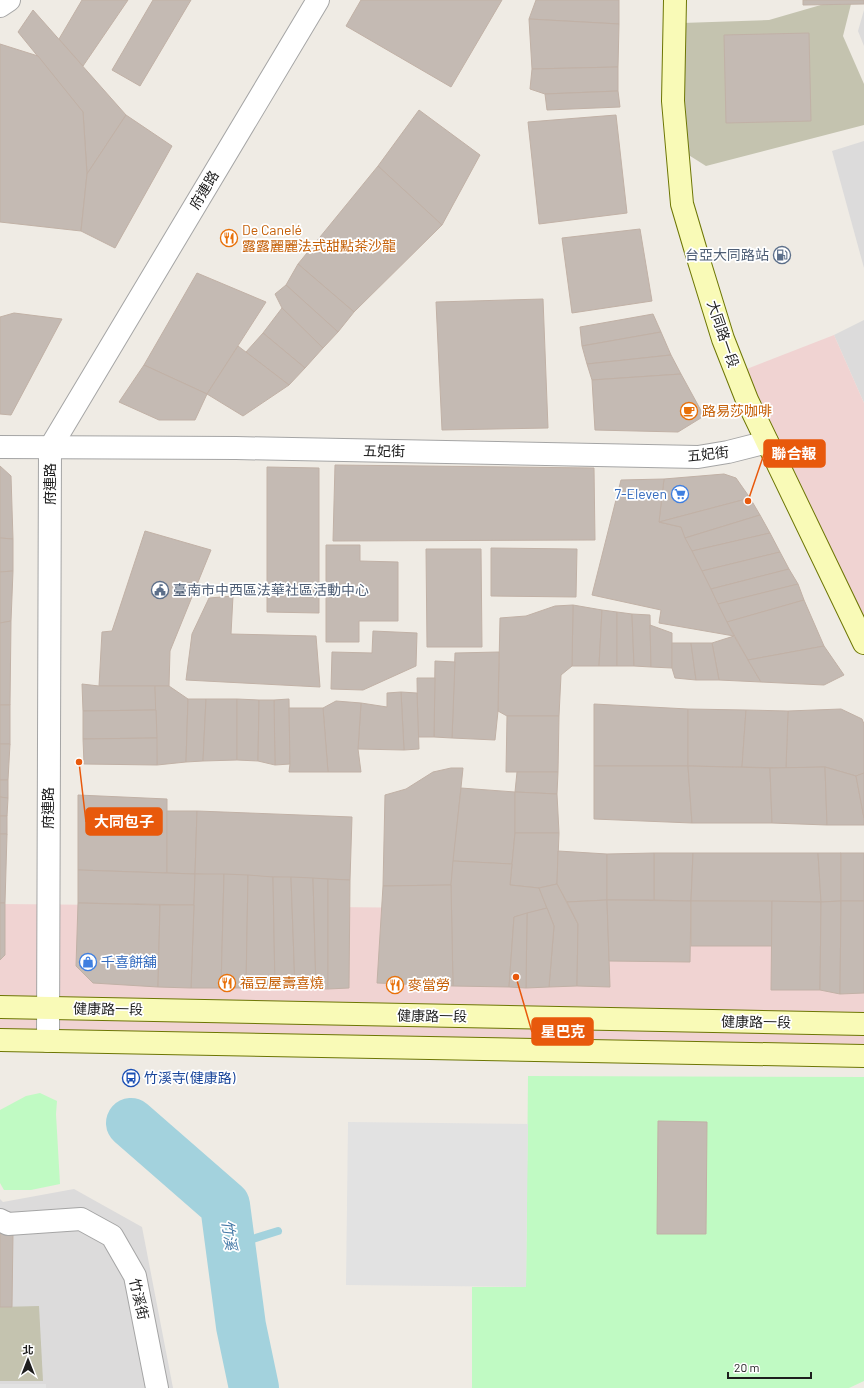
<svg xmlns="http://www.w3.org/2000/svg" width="864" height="1388" viewBox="0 0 864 1388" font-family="Barlow,'Noto Sans TC',sans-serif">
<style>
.residential{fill:#dcdbdb}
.commercial{fill:#f0d3d2}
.construction{fill:#c4c3af}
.park{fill:#c0fac3}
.parking{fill:#e2e2e2}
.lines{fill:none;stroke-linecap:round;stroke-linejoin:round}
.stream{stroke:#a3d2dd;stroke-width:8}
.river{stroke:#a3d2dd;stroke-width:50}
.building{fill:#c4bab3;stroke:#c1b1a6}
.street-casing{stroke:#a5a5a5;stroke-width:24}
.secondary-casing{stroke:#6d7604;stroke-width:24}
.street{stroke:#fff;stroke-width:22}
.secondary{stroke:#f9fab7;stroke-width:22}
.labels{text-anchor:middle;stroke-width:3.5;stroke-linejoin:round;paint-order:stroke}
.street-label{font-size:14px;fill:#1e1e1e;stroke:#fff}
.food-label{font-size:14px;fill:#c56008;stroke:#fff;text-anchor:start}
.service-label{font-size:14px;fill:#4e5e75;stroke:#fff;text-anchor:end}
.shop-label{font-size:14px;fill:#366cbe;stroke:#fff;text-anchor:end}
.transit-label{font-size:14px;fill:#164399;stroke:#fff;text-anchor:start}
.water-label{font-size:15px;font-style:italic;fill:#467aa7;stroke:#fff}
.leader{fill:none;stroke:#e8590c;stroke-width:1.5}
.callout-dot{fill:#e8590c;stroke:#fff;stroke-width:1.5}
.callout{fill:#e8590c;stroke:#e8590c;stroke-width:1.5}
.callout-label{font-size:15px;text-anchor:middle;font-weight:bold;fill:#fff}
</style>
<rect width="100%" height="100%" fill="#efebe4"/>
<!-- residential -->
<g class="residential">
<path d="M864,10V46L858,31Z"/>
<path d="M864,141V268L832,151Z"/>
<path d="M864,320V403L834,335Z"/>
<path d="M74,1189L142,1227L173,1388H0V1199L3,1202Z"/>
</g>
<!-- commercial -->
<g class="commercial">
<path d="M834,335L864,403V632L739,372Z"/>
<path d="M0,904L864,912V1044L0,1042Z"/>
</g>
<!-- construction -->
<g class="construction">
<path d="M838,0H852L843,36L864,84V125L706,166L687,154L682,23L769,20Z"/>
<path d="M39,1306L43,1381H0V1307Z"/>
</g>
<!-- park -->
<g class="park">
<path d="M528,1076L864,1077V1381L849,1388H392H472V1287H526Z"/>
<path d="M40,1093L57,1101L56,1114L60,1184L31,1190H4L0,1183V1110L26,1096Z"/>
</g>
<!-- parking -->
<g class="parking">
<path d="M348,1122L528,1124L526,1287L346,1285Z"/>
<rect x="0" y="1384" width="46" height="4"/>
</g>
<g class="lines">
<!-- stream -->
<path class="stream" d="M230,1246L278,1231"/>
<!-- river -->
<path class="river" d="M131,1123L225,1205L241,1326L254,1388"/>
</g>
<!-- building -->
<g class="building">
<path d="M82,0H128L83,66L59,39Z"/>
<path d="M153,0H191L140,86L112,70Z"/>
<path d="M361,0H502L451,87L346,26Z"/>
<path d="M536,0H619V24L529,19Z"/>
<path d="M803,0H864V4L803,5Z"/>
<path d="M33,10L126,115L87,174L83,112L18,32Z"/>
<path d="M529,19L619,24L618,67L532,69Z"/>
<path d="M809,33L811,121L726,123L724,35Z"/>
<path d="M0,44L38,56L83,112L87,174L81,231L0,222Z"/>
<path d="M618,67V91L545,94L530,89L532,69Z"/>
<path d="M618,91L620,107L547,110L545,94Z"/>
<path d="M419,110L480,155L442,225L378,166Z"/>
<path d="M126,115L172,146L115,248L81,231L87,174Z"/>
<path d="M616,115L627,213L539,224L528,122Z"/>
<path d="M378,166L442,225L354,312L298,264Z"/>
<path d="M640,229L652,301L572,313L562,238Z"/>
<path d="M298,264L354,312L338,332L286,285Z"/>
<path d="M197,273L266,302L207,394L144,365Z"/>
<path d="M286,285L338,332L323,348L282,308L275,294Z"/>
<path d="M543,299L548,428L442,430L436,302Z"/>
<path d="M282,308L323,348L305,368L263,333Z"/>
<path d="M14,313L62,319L11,415L0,414V317Z"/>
<path d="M653,314L661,332L582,346L580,327Z"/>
<path d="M661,332L671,355L587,364L582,346Z"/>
<path d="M263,333L305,368L289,385L246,352Z"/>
<path d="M238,346L289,385L243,416L207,394Z"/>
<path d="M671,355L681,374L592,380L587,364Z"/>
<path d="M144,365L207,394L195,420H159L119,402Z"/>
<path d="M681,374L704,416L678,432L595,430L592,380Z"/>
<path d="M335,465L594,468L595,540L333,541Z"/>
<path d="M0,466L11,476L13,539L0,538Z"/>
<path d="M267,467L319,468V613L267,612Z"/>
<path d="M724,474L736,478L750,498L659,522L664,479Z"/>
<path d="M664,479L659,522L681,527L734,636L659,623L661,610L592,595L621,480Z"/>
<path d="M750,498L760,515L685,538L681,527L659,522Z"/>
<path d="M760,515L770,533L692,551L685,538Z"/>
<path d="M145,531L211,550L170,651L169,686H99L102,632L112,631Z"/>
<path d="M770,533L780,552L702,571L692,551Z"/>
<path d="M0,538L13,539V571L0,572Z"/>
<path d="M326,545H360V561L398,562V621H359V642H326Z"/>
<path d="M491,548L577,549L576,597L491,596Z"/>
<path d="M426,549H481L482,647H427Z"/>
<path d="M780,552L789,569L711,589L702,571Z"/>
<path d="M789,569L798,584L718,604L711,589Z"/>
<path d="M13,571L11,621L0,623V572Z"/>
<path d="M798,584L804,600L727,622L718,604Z"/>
<path d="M233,596L231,634L316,636L320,687L186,680L192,634L209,598Z"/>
<path d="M804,600L824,646L748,660L727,622Z"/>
<path d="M573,605L602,610L599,666H572Z"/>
<path d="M573,605L572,666L561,675L559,716H507L498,711L500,618L526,616L555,606Z"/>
<path d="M602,610L617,612V666H599Z"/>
<path d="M617,612L632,614L634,666H617Z"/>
<path d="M632,614L650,615L651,667L634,666Z"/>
<path d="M11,621L10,705H0V623Z"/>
<path d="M650,625L672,633V668L651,667Z"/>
<path d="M373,631L417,633L416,666L363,690L331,689L332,652L372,653Z"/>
<path d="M734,636L748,660L761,682L719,680L712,643Z"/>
<path d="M672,643H691L696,680L675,678L672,668Z"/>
<path d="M691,643H712L719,680H696Z"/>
<path d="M824,646L844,675L824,685L761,682L748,660Z"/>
<path d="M499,652L498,711L495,740L452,738L455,653Z"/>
<path d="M435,661L455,662L452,738L434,737Z"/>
<path d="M417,678H435L434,737H418Z"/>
<path d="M82,684L99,686H155L156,710L83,711Z"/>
<path d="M155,686H169L188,699L186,762L157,765Z"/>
<path d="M401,692L417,693L419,749L404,750Z"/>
<path d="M401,692L404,750L358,749L361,703L387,707V693Z"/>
<path d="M188,699H206L203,761L186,762Z"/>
<path d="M206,699H237V760L203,761Z"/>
<path d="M237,699L259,700L258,761L237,760Z"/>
<path d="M289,699L290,764L275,765L274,700Z"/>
<path d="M259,700H274L275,765L258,761Z"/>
<path d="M336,701L361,703L358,749L361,772H328L323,708Z"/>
<path d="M594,704L688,709V766H594Z"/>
<rect x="0" y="705" width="10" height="39"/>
<path d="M289,708H323L328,772H289L290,764Z"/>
<path d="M688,709L746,710L742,767L688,766Z"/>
<path d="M841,709L862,719L864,724V773L856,776L825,767L786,768L788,711Z"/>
<path d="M156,710L157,738L83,739V711Z"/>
<path d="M746,710L788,711L786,768L742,767Z"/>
<path d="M507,716H559L558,772H506Z"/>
<path d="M157,738V765L84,764L83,739Z"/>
<path d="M0,744H10L8,780H0Z"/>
<path d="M594,766H688L692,823L594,819Z"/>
<path d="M688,766L770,768L772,823H692Z"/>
<path d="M825,767L827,825L772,823L770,768Z"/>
<path d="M825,767L856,776L864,818V825H827Z"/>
<path d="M451,768H463L451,885L383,886L385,795L406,789L433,772Z"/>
<path d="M517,772H558L557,794L515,792Z"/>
<path d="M864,773V818L856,776Z"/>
<path d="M0,780H8V798L0,797Z"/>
<path d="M461,788L515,792V833L512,864L453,861Z"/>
<path d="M515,792L557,794L559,833H515Z"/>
<path d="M78,795L167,799V873L78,870Z"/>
<path d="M0,797L8,798L7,816H0Z"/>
<path d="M167,811H197L195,874L167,873Z"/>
<path d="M197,811L352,817L350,880L195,874Z"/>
<rect x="0" y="816" width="7" height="18"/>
<path d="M515,833H559L557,884L539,888L510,885Z"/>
<path d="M0,834H7L5,903H0Z"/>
<path d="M558,851L607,854V900L567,902L557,884Z"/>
<path d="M654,853H693L691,901L654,900Z"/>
<path d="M654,853V900H607V854Z"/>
<path d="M693,853H818L821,902L691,901Z"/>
<path d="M818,853H841V901L821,902Z"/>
<rect x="841" y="853" width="23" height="48"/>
<path d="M453,861L512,864L510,885L539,888L547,908L514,917L509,987L453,986L451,885Z"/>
<path d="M78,870L195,874L194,905L78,903Z"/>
<path d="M195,874H224L221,988H191Z"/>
<path d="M224,874L248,875L246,988H221Z"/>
<path d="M248,875L273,877L275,988H246Z"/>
<path d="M273,877H291L295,988H275Z"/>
<path d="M291,877L313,878L316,989L295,988Z"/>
<path d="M313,878L328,879V989H316Z"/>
<path d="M328,879L350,880L349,988L328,989Z"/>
<path d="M557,884L578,924L577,986L549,987L554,926L539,888Z"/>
<path d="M451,885L453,986L377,983L383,886Z"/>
<path d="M607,900L610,987L577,986L578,924L567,902Z"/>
<path d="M607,900L691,901L690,962L609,961Z"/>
<rect x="691" y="901" width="81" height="45"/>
<path d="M772,901L821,902L820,990H771Z"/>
<path d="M841,901L840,994L820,990L821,902Z"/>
<path d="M841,901H864V993L840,994Z"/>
<path d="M0,903H5V955L0,960Z"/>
<path d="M78,903L160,905L158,987L93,983L76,966Z"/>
<path d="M160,905H194L191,988L158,987Z"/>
<path d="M547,908L554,926L549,987L526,988L527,913Z"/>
<path d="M527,913L526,988L509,987L514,917Z"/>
<path d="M658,1121L707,1122L706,1234H657Z"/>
<path d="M0,1233H13L12,1307H0Z"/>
</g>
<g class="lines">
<!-- street casing -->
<g class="street-casing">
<g id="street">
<path d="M0,6L9,0"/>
<path d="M0,447L236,448L698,457L728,452L767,442"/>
<path d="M48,1041L50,448L318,0"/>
<path d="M0,1220L8,1224L81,1219L112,1236L135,1276L157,1388"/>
</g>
</g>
<!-- secondary casing -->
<g class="secondary-casing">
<g id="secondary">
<path d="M675,0L673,101L682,204L695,248L723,339L747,400L864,643"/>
<path d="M0,1007L864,1024"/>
<path d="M0,1040L864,1056"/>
</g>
</g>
<!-- street -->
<use href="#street" class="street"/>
<!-- secondary -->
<use href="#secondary" class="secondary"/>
</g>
<!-- icons -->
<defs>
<g id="restaurant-ring" transform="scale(0.9)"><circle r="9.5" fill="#fff" stroke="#e8710a" stroke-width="1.5"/><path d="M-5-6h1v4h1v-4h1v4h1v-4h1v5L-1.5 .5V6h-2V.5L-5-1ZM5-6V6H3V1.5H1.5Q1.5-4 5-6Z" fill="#e8710a"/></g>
<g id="fuel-ring" transform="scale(0.9)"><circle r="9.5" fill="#fff" stroke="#5c6f8a" stroke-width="1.5"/><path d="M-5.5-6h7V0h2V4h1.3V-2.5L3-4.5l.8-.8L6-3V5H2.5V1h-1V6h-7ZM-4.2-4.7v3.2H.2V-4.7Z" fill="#5c6f8a"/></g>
<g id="cafe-ring" transform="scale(0.9)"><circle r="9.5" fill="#fff" stroke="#e8710a" stroke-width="1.5"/><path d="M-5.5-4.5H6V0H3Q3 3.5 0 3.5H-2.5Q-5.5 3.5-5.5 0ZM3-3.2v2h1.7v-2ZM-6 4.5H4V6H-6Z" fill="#e8710a"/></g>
<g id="supermarket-ring" transform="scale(0.9)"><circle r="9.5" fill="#fff" stroke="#3f7fe0" stroke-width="1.5"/><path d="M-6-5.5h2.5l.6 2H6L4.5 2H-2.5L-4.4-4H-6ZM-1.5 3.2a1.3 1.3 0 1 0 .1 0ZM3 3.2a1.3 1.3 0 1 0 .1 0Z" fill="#3f7fe0"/></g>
<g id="civic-ring" transform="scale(0.9)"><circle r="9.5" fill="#fff" stroke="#5c6f8a" stroke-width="1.5"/><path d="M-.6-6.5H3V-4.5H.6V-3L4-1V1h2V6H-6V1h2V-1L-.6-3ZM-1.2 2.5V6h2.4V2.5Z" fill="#5c6f8a"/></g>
<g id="shop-ring" transform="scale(0.9)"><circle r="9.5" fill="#fff" stroke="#3f7fe0" stroke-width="1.5"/><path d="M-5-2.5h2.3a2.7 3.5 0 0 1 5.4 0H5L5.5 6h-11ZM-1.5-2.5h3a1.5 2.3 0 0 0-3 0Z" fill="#3f7fe0"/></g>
<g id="bus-ring" transform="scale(0.9)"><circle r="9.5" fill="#fff" stroke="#1a4fb4" stroke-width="1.5"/><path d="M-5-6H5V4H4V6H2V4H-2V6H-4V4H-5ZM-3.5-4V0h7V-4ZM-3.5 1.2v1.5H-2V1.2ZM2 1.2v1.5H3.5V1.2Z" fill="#1a4fb4"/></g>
</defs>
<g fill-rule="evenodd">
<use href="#restaurant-ring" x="229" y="238"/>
<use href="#fuel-ring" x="782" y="255"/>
<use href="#cafe-ring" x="689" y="411"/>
<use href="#supermarket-ring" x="680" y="494"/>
<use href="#civic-ring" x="160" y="590"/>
<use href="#shop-ring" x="88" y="962"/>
<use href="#restaurant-ring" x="227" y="983"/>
<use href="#restaurant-ring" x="395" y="985"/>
<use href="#bus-ring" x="131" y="1078"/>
</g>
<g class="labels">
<!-- street labels -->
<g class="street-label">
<text transform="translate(204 190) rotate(-59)" y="5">府連路</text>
<text transform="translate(723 334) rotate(71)" y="5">大同路一段</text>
<text transform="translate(384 451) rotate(1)" y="5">五妃街</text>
<text transform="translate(708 454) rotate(-6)" y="5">五妃街</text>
<text transform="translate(50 484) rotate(-90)" y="5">府連路</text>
<text transform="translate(48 808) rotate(-90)" y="5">府連路</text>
<text transform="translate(108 1009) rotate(1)" y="5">健康路一段</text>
<text transform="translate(432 1016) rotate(1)" y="5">健康路一段</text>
<text transform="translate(756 1022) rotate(1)" y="5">健康路一段</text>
<text transform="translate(139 1299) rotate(77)" y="5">竹溪街</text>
</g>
<!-- food labels -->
<g class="food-label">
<text x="242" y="235">De Canelé<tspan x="242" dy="16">露露麗麗法式甜點茶沙龍</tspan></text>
<text x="702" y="416">路易莎咖啡</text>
<text x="240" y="988">福豆屋壽喜燒</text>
<text x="408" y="990">麥當勞</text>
</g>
<!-- service labels -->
<g class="service-label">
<text x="769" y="260">台亞大同路站</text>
<text x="173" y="595" text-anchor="start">臺南市中西區法華社區活動中心</text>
</g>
<!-- shop labels -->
<g class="shop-label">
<text x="667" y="499">7-Eleven</text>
<text x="101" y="967" text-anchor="start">千喜餅舖</text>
</g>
<!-- transit labels -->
<g class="transit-label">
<text x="144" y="1083">竹溪寺(健康路)</text>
</g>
<!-- water labels -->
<g class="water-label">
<text transform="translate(229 1235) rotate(82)" y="5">竹溪</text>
</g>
</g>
<!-- callouts -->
<path class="leader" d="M748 501L764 454M79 762L86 822M516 977L532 1032"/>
<g class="callout-dot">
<circle cx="748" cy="501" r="4"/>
<circle cx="79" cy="762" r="4"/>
<circle cx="516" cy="977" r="4"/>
</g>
<g class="callout">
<rect x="764" y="440" width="61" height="27" rx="4"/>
<rect x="86" y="808" width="76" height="27" rx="4"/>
<rect x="532" y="1018" width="61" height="27" rx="4"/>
</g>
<g class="callout-label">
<text x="794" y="459">聯合報</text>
<text x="124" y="827">大同包子</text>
<text x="563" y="1037">星巴克</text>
</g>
<!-- north arrow -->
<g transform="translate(28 1360)" stroke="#ffffff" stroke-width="3" paint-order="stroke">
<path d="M0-3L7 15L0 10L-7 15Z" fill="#1e1e1e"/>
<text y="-6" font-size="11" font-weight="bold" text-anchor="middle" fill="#1e1e1e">北</text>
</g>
<!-- scale -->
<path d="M728 1372v6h83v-6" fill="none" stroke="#1e1e1e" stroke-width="2"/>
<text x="734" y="1372" font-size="12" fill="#1e1e1e" stroke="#ffffff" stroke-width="3" paint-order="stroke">20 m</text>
</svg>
